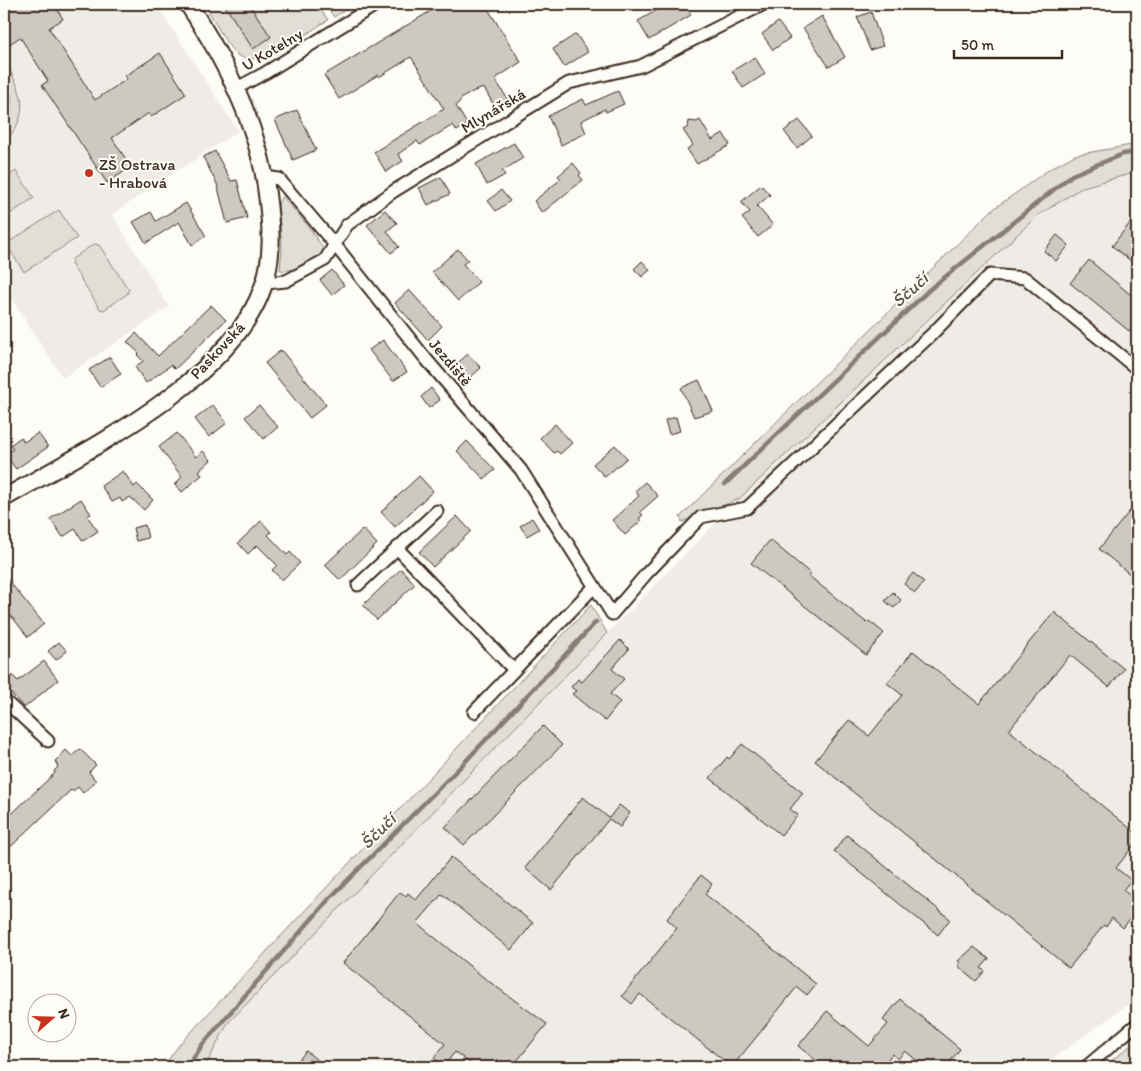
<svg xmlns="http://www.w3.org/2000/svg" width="1141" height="1071" viewBox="0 0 1141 1071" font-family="Itim,sans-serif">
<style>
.built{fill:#efece7}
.green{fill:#e1ded7;stroke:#8e847a}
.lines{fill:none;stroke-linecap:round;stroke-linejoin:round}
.stream{stroke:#887d74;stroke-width:4.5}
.building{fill:#cdc8c2;stroke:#3b2a1e}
.minor-casing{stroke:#3b2a1e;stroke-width:15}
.secondary-casing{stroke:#3b2a1e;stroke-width:20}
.minor{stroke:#fdfcf7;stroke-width:11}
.secondary{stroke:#fdfcf7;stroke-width:16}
.poi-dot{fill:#c8321e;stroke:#fdfcf7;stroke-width:2}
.labels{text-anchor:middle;stroke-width:4;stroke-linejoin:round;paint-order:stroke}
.street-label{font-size:16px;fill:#3b2a1e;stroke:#fdfcf7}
.poi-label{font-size:16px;fill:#3b2a1e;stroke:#fdfcf7;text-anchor:start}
.water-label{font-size:18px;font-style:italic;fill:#615349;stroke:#fdfcf7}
</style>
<rect width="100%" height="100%" fill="#fdfcf7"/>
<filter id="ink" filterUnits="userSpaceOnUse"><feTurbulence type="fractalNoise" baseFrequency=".02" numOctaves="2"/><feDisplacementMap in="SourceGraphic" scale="10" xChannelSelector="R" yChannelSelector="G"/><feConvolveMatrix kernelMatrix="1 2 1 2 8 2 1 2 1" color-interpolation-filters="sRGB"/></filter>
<g filter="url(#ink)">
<!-- built -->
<g class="built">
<path d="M4,4H156L238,131L112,214L169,307L63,378L4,288Z"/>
<path d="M1137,172V998L1041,1067H188L193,1057L739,499L1037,216L1083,187Z"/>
</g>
<!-- green -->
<g class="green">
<path d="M204,4H317L328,20C308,32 256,74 235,53C225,44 213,17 204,4Z"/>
<path d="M325,4H355L334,17Z"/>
<path d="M4,61C23,91 32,115 4,142V128L11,114L12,97L4,80Z"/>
<path d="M1137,144V172L1083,187L1037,216L739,499L682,522L680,517L992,210L1051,168L1075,155Z"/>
<path d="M16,171L34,198L4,218V179Z"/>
<path d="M282,196L309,227L325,251C312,262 296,272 280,270L282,248L278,204Z"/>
<path d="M59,210L77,238L24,272L6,244Z"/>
<path d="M94,244L99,245L129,290L127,294L104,310L100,309L71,264L72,259Z"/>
<path d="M591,605L607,633L228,1023L205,1067H163L179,1045Z"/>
<path d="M1137,1040V1067H1104Z"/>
</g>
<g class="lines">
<!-- stream -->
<g class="stream">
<path d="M725,484L930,289L1072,175L1123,154L1137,152"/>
<path d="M188,1067L202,1045L330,898L464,763L596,622"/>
</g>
</g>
<!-- building -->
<g class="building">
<path d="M4,4H54L63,19L49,28L95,100L127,79L125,76L160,53L186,94L151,117L149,113L112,138L131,167L107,183L42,85L48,81L20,37L4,48V26L10,22L4,13Z"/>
<path d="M224,4H249L271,37L253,49Z"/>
<path d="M431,4H485L521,62L495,79L510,103L497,111L484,88L474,91L462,98L456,106L467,124L457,131L453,125L420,145L417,141L398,154L403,161L386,172L374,152L444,109L411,57L379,77L378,75L339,99L324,75L434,9Z"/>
<path d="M668,4H685L691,15L649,40L638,21Z"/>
<path d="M871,12L883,46L870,50L857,17Z"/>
<path d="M822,16L845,57L829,67L803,28Z"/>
<path d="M778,22L790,38L773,50L762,34Z"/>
<path d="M576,34L588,52L564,67L553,49Z"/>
<path d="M755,57L765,74L743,88L732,71Z"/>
<path d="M618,91L624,104L606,112L605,109L581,121L586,133L561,145L548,116L583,99L586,105Z"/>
<path d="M297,110L316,150L293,160L275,120Z"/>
<path d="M700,120L712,140L723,133L730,145L697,164L687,149L693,145L683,130L688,127L689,121L696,122Z"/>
<path d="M799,120L812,136L797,148L784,131Z"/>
<path d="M514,143L523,158L502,171L505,175L487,185L476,164Z"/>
<path d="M215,151L231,181L237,180L247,218L227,223L217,184L203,157Z"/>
<path d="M573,163L581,173L579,175L583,180L542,213L534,201L561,179L558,176Z"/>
<path d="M441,177L450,194L428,205L419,188Z"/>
<path d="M761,185L770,195L757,206L773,225L758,237L742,218L750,212L741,202Z"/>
<path d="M501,190L510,201L496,211L488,201Z"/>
<path d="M186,203L206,236L192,245L179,222L146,243L133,222L151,212L156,221Z"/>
<path d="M385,210L397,223L387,231L399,247L391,253L367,225Z"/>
<path d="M1137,214V266L1112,246Z"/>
<path d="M1057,235L1069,245L1056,261L1044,251Z"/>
<path d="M458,249L468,260L463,264L479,282L458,301L432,272Z"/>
<path d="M1089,260L1137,300V322L1129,331L1070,283Z"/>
<path d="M642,261L650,270L642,277L634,269Z"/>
<path d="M332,270L344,285L332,295L320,280Z"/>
<path d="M409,290L442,326L428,340L395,303Z"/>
<path d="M211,305L226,320L175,369L171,365L146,383L135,367L143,361L137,355L139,353L127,342L136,333L158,356Z"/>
<path d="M383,340L407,372L393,381L369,350Z"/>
<path d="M281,350L326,405L310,418L265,363Z"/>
<path d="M468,354L481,368L465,382L452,368Z"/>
<path d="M110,357L121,374L100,387L89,370Z"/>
<path d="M699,380L713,411L694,417L681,388Z"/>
<path d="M431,388L440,400L429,408L421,397Z"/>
<path d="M213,405L227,423L209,437L195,419Z"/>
<path d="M259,405L278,427L264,439L245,417Z"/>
<path d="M676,417L680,431L669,434L665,420Z"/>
<path d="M555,424L572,443L560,454L557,451L554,453L540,438Z"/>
<path d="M38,433L48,447L16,469L5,455L13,449L10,445L21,437L24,442Z"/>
<path d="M177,433L196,457L203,451L211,460L199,471L202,475L182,492L175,484L182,477L159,447Z"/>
<path d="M467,441L495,470L484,479L457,451Z"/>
<path d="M615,445L627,458L605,477L593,464Z"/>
<path d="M123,471L134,487L137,484L153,500L144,510L130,497L122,502L120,498L112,502L101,486Z"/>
<path d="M419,476L433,491L395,527L381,512Z"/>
<path d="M645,482L658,496L640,512L643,515L639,518L641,521L625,535L612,520L639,496L635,491Z"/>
<path d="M81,499L91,514L87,516L98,531L83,541L75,529L63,537L50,519Z"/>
<path d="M1137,502V580L1099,549Z"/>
<path d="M457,516L471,531L433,567L419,552Z"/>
<path d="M532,518L539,529L527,536L520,526Z"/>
<path d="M261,521L271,532L268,535L287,555L290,552L300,563L282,580L272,570L277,565L257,545L248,554L238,543Z"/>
<path d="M145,525L148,538L136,541L133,528Z"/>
<path d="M363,529L377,544L340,580L325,565Z"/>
<path d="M770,540L811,574L809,576L867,623L869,621L884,633L866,655L751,563Z"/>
<path d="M401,569L415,584L377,620L363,605Z"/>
<path d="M913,573L924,582L915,593L904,584Z"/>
<path d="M4,575L44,624L28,637L4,607Z"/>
<path d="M893,592L901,600L894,608L885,601Z"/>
<path d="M1054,612L1124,669L1109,687L1070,655L1009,730L1137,834V841L1116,868L1131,880L1123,890L1137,901V910L1123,928L1112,918L1106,927L1104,925L1069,968L815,761L849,720L869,736L902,695L887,683L913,651L979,704Z"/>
<path d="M620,640L629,649L612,669L624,679L610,694L620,702L605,721L572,694L576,691L571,687L578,679L582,682Z"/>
<path d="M59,642L67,651L56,660L48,651Z"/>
<path d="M44,661L58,680L24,708L8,690L4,693V667L18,681Z"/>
<path d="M543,726L562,745L464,845L445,827Z"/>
<path d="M742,744L803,793L790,809L798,815L781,835L710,778L727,757L729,759Z"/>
<path d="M80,749L96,765L89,772L96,781L83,793L78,787L73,791L71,790L4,853V821L55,773L54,771L58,767L55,761L66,750L72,756Z"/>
<path d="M583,797L609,818L619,805L630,813L620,827L609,819L551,890L525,868Z"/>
<path d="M847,835L950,919L938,935L834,851Z"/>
<path d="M451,857L533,923L511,950L442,894L417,923L483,977L547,1024L512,1067H475L455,1052L444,1066L434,1058L445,1044L343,963L400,892L406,896L408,893L416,900Z"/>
<path d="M701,875L712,884L705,894L816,984L807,995L797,987L732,1067L640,994L632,1004L622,996L677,928L667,919Z"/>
<path d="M974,947L989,959L981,968L985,971L976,981L958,966L960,963L958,961Z"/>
<path d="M900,999L960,1049L946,1067H925L905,1051L898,1059L892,1054L882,1067H824L798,1046L827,1011L869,1046L888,1024L883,1020Z"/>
<path d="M306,1051L326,1067H293Z"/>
</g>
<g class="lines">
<!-- minor casing -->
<g class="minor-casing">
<g id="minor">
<path d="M235,89L265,73L377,4"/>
<path d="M265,177L279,179L335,245L426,359L521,470L612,614L647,573L701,517L747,508L932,334L990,275L1025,278L1137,369"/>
<path d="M265,283L286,281L325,260L347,225L394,191L569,83L641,66L764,4"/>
<path d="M397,548L514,670"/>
<path d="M358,585L437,511"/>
<path d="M4,700L48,741"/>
<path d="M474,712L594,587"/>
<path d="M1086,1067L1137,1024"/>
</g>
</g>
<!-- secondary casing -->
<g class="secondary-casing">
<path id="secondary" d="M4,498C84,452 232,380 263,287C274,257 271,225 267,194C259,126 225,60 188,4"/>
</g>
<!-- minor -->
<use href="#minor" class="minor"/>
<!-- secondary -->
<use href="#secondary" class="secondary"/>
</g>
</g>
<!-- markers -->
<circle class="poi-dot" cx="89" cy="173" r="5"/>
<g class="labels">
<!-- street labels -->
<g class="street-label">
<text transform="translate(272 49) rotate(-31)" y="6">U Kotelny</text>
<text transform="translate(493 110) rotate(-31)" y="6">Mlynářská</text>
<text transform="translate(217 350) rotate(-47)" y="6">Paskovská</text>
<text transform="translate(451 362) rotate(50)" y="6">Jezdiště</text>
</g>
<!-- poi labels -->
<g class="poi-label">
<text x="99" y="170">ZŠ Ostrava<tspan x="99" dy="18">- Hrabová</tspan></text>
</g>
<!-- water labels -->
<g class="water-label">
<text transform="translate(910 290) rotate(-42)" y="6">Ščučí</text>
<text transform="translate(378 831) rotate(-45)" y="6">Ščučí</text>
</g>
</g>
<!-- margin -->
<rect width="1141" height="1071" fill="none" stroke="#fdfcf7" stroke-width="20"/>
<rect x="10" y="10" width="1121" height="1051" fill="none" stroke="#3b2a1e" stroke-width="2" filter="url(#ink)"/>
<!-- north arrow -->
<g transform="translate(52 1018) rotate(70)"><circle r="24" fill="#fdfcf7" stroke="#afa8a0"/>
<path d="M0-4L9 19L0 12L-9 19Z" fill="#c8321e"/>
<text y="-8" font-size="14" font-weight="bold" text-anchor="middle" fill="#3b2a1e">N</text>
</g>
<!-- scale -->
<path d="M954 50v8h108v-8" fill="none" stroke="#3b2a1e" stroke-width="2.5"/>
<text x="961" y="50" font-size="15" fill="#3b2a1e" stroke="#fdfcf7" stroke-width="4" paint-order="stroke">50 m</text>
</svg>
